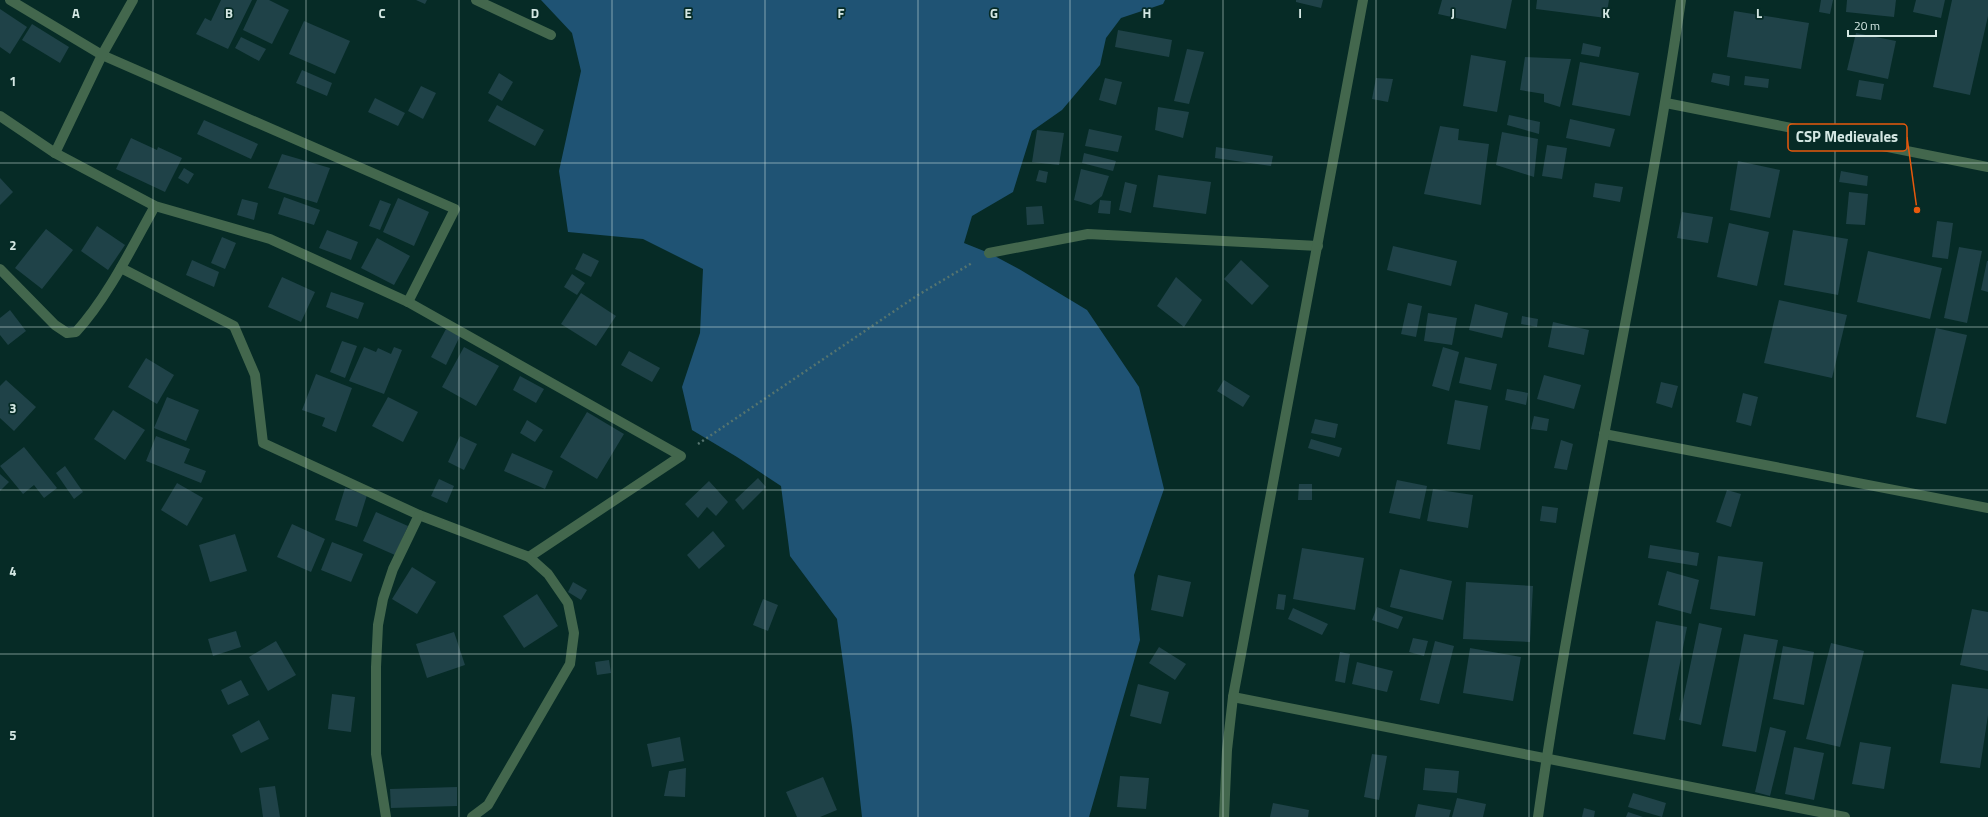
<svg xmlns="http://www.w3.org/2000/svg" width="1988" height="817" viewBox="0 0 1988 817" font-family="'Titillium Web',sans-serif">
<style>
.water{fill:#1f5374}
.building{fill:#1f4248}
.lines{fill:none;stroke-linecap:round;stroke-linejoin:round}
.path{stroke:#55746f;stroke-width:2.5;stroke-dasharray:2 3;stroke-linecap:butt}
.street{stroke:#43674d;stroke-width:10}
.grid{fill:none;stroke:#d4e7e3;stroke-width:1;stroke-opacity:0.55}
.grid-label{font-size:13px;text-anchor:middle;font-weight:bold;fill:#d4e7e3;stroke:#062b26;stroke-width:3.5;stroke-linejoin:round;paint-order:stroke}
.leader{fill:none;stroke:#e8590c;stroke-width:1.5}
.callout-dot{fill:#e8590c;stroke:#062b26;stroke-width:1.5}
.callout{fill:#062b26;stroke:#e8590c;stroke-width:1.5}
.callout-label{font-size:15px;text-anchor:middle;font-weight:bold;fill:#d4e7e3}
</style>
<rect width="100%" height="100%" fill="#062b26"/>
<!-- water -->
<path class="water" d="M541,0H1165L1163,4L1121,18L1106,38L1100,65L1062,110L1032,131L1013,192L972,216L964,243L989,253L1019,269L1087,310L1139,387L1164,489L1134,575L1140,640L1089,817H862L852,727L837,619L790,556L781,486L737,457L692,430L682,387L700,333L703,269L643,239L568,232L559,171L581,71L572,33Z"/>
<!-- building -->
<g class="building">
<path d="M221,0H252L228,49L196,34L205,18L211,21Z"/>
<path d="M257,0H269L289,10L272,44L243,30Z"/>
<path d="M416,0H427L425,4Z"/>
<path d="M1296,0H1323L1321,8L1296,2Z"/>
<path d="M1442,0H1512L1506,29L1438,14Z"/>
<path d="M1537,0H1609L1606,18L1536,9Z"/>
<path d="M1821,0H1833L1830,14L1819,12Z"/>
<path d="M1847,0H1896L1894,17L1846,12Z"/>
<path d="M1916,0H1945L1941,18L1913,12Z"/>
<path d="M1952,0H1988V16L1970,95L1933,87Z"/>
<path d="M0,9L27,27L10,54L0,47Z"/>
<path d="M1734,11L1809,23L1801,69L1727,57Z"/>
<path d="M304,21L350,41L335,74L289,54Z"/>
<path d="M32,24L69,47L60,63L22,40Z"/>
<path d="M1118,30L1172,40L1169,57L1115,47Z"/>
<path d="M1856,33L1896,41L1888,79L1847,70Z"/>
<path d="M241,37L266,49L259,61L235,48Z"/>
<path d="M1583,43L1601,47L1599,57L1581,54Z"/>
<path d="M1187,49L1204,52L1189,104L1174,101Z"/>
<path d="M1471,55L1506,61L1497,112L1463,106Z"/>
<path d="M1525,57L1571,59L1560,107L1544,102V94L1520,90Z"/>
<path d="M1580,62L1639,73L1630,116L1572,105Z"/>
<path d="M302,70L332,83L327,96L296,83Z"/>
<path d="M499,73L513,82L502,101L488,93Z"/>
<path d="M1713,73L1730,76L1729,86L1711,82Z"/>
<path d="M1745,76L1769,79L1768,88L1744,85Z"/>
<path d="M1105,78L1122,82L1116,105L1099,100Z"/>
<path d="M1376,78L1393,79L1388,102L1372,99Z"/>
<path d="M1859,80L1884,84L1881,100L1856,96Z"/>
<path d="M421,86L436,93L423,119L408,111Z"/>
<path d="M375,98L405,113L398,126L368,112Z"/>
<path d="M497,105L544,130L535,146L488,121Z"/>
<path d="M1158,107L1189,112L1183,138L1155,130Z"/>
<path d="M1509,115L1540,122L1539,134L1507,125Z"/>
<path d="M1570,119L1615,129L1610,147L1566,138Z"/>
<path d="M204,120L258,144L251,159L197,134Z"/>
<path d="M1440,126L1459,129L1458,140L1489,144L1481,205L1424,194Z"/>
<path d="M1089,129L1122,136L1118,152L1085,146Z"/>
<path d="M1037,130L1064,133L1059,165L1032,162Z"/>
<path d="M1502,132L1538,139L1534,177L1496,165Z"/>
<path d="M131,138L157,150L158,147L182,158L165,192L116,169Z"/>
<path d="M1547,145L1567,148L1562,179L1542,176Z"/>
<path d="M1216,147L1273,156L1271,166L1215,158Z"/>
<path d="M1084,153L1116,161L1113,171L1082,163Z"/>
<path d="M282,154L330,168L317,203L268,188Z"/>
<path d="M1738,161L1780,170L1770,218L1730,210Z"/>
<path d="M184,168L194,174L188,184L178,178Z"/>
<path d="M1081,169L1109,176L1102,196L1091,205L1074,200Z"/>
<path d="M1039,170L1048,172L1046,183L1036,181Z"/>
<path d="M1841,171L1868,176L1867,186L1839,182Z"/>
<path d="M1158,175L1211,182L1206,214L1153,207Z"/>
<path d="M0,178L13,192L0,205Z"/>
<path d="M1125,182L1137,185L1131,213L1119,210Z"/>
<path d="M1595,183L1623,187L1620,202L1593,197Z"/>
<path d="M1849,192L1868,194L1865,225L1846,224Z"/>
<path d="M284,197L320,210L314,225L278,214Z"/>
<path d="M398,198L429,212L414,246L383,232Z"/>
<path d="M242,199L258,203L254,220L237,215Z"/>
<path d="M380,200L391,204L380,230L369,226Z"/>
<path d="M1100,200L1111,201L1110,214L1098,213Z"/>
<path d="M1042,206L1044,224L1027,225L1026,207Z"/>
<path d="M1682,212L1713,217L1708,243L1677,238Z"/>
<path d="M1937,221L1953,223L1948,259L1932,257Z"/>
<path d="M1729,223L1769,232L1757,286L1717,277Z"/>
<path d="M97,226L125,245L108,270L81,251Z"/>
<path d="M46,229L73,250L42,289L15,268Z"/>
<path d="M327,230L358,242L351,260L319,248Z"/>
<path d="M1793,230L1848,239L1838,295L1784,285Z"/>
<path d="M222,237L236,243L225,269L211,263Z"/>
<path d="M377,238L410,256L394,285L361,268Z"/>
<path d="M1393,246L1457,261L1451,286L1387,270Z"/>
<path d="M1959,247L1982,251L1967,323L1944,318Z"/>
<path d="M1868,251L1942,268L1930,319L1857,302Z"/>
<path d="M583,253L599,261L591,277L575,269Z"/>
<path d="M192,260L219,272L214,287L186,275Z"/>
<path d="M1241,260L1269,286L1252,305L1224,279Z"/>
<path d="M1987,261H1988V292L1981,290Z"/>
<path d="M572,274L585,283L577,295L564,287Z"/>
<path d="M282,277L315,292L301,322L268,307Z"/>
<path d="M1176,277L1202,300L1184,327L1157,306Z"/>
<path d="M331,292L364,303L358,319L326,307Z"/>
<path d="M581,293L616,316L596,346L561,324Z"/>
<path d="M1779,300L1847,315L1832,378L1764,363Z"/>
<path d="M1408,303L1422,306L1416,337L1401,334Z"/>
<path d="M1475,304L1508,313L1502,338L1469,330Z"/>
<path d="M10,310L26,331L8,345L0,335V318Z"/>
<path d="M1428,313L1457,318L1452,345L1424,341Z"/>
<path d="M1522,316L1538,319L1537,327L1521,324Z"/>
<path d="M1553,322L1589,330L1584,355L1548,347Z"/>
<path d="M1936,328L1967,335L1946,424L1916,417Z"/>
<path d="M446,329L460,336L446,365L431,357Z"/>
<path d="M342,341L357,346L345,378L330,372Z"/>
<path d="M364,347L376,352L378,348L391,354L394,347L402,350L384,394L349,381Z"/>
<path d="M464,347L499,366L476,406L442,387Z"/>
<path d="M1443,347L1459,352L1449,391L1432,386Z"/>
<path d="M629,351L660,368L652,382L621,365Z"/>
<path d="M1465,357L1497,364L1491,390L1459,383Z"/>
<path d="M146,358L174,375L157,404L128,387Z"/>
<path d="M316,374L352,388L336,432L322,426L325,418L302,410Z"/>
<path d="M1544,375L1581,385L1574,409L1537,399Z"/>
<path d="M520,376L544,389L536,403L513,390Z"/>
<path d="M6,380L36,407L14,431L0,418V386Z"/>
<path d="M1224,380L1250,396L1243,407L1217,391Z"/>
<path d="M1661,382L1678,386L1672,408L1656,403Z"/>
<path d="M1507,389L1528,393L1526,405L1505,400Z"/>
<path d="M1743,393L1758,397L1751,426L1736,422Z"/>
<path d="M167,397L199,410L186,441L154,428Z"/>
<path d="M388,397L418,412L403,442L372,426Z"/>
<path d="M1455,400L1488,406L1480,450L1447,444Z"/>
<path d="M113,410L145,430L125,460L94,439Z"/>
<path d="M587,412L624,434L597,479L560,457Z"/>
<path d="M1534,416L1549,419L1547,431L1531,429Z"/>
<path d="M1315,419L1338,424L1335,438L1311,433Z"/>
<path d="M527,420L543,430L535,442L520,433Z"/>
<path d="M156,436L190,449L184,463L206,471L201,483L146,461Z"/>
<path d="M460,436L477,444L464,470L448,462Z"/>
<path d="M1311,439L1342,448L1339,457L1308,448Z"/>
<path d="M1561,440L1573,444L1567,470L1554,468Z"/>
<path d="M24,447L57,488L44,498L34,485L23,494L0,466Z"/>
<path d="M512,453L553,471L545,489L504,471Z"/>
<path d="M65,466L83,492L74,499L56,473Z"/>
<path d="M0,474L9,482L0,491Z"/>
<path d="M758,478L766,487L743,510L735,500Z"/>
<path d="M439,479L454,486L447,503L431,496Z"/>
<path d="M1397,480L1427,486L1420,519L1389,513Z"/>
<path d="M709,481L728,502L716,516L707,507L698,518L685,504Z"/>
<path d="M177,483L203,498L187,526L161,510Z"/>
<path d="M1299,484H1312V500H1298Z"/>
<path d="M345,488L367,495L357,527L335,520Z"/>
<path d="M1433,489L1473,495L1468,528L1427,521Z"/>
<path d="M1727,490L1741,494L1731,527L1716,522Z"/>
<path d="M1542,506L1558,508L1556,523L1540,521Z"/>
<path d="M376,512L408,526L395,555L363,541Z"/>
<path d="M292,524L325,539L311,572L277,557Z"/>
<path d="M713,531L725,546L699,569L687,555Z"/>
<path d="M235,534L247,571L210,582L199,545Z"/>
<path d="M332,542L363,554L351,582L321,570Z"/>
<path d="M1650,545L1699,553L1697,566L1648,558Z"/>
<path d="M1302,548L1364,558L1355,610L1293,599Z"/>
<path d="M1718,556L1763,562L1755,616L1710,609Z"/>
<path d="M412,567L436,582L417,614L392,599Z"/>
<path d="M1400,569L1452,581L1443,620L1390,607Z"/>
<path d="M1667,571L1699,580L1691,614L1658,605Z"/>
<path d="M1158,575L1191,582L1183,617L1151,610Z"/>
<path d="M573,582L587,590L581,600L568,592Z"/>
<path d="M1466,582L1533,586L1530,642L1463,639Z"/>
<path d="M537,594L558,626L524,648L503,616Z"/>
<path d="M1278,594L1286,595L1284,610L1276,609Z"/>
<path d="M763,599L778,605L768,631L753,625Z"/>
<path d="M1377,607L1403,617L1398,629L1372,620Z"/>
<path d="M1293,608L1328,624L1322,635L1288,619Z"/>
<path d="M1972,609L1988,612V671L1960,665Z"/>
<path d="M1656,621L1687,627L1665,740L1633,734Z"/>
<path d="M1699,623L1722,628L1701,725L1679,720Z"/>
<path d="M236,631L241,647L213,656L208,639Z"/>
<path d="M454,632L465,665L427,678L416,644Z"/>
<path d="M1744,634L1778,640L1756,752L1722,746Z"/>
<path d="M1413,638L1428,641L1424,656L1409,652Z"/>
<path d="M276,641L296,675L268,691L249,657Z"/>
<path d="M1435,641L1454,646L1439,704L1420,700Z"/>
<path d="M1831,643L1864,651L1840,747L1806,739Z"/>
<path d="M1783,646L1814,652L1804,705L1773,699Z"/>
<path d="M1159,647L1186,664L1175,680L1149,663Z"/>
<path d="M1470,648L1521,657L1513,701L1463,693Z"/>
<path d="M1340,652L1350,654L1345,683L1335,681Z"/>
<path d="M609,660L611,673L597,675L595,662Z"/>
<path d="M1357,662L1393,671L1387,692L1352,684Z"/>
<path d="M241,680L249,695L228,705L221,690Z"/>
<path d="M1138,684L1169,692L1161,724L1130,716Z"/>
<path d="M1952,684L1988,689V715L1980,768L1940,763Z"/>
<path d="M332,694L355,697L351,732L328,729Z"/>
<path d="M259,720L269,739L241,753L232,735Z"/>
<path d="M1770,727L1786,731L1770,796L1755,792Z"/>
<path d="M680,737L684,761L652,767L647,744Z"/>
<path d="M1860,742L1891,747L1884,789L1852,784Z"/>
<path d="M1794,747L1824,753L1814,800L1785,794Z"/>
<path d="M1372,754L1387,756L1379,800L1364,797Z"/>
<path d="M686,768L685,797L664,796L669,771Z"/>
<path d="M1425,768L1459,771L1457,793L1423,790Z"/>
<path d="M1120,776L1149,778L1146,809L1117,807Z"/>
<path d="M823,777L837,810L820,817H797L786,792Z"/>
<path d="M275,786L280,817H263L259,788Z"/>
<path d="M457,787V806L391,808L390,789Z"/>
<path d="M1633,793L1666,803L1662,817L1628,807Z"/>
<path d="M1457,798L1486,804L1483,817H1452Z"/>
<path d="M1273,803L1309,810L1308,817H1270Z"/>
<path d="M1418,804L1451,810L1449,817H1415Z"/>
<path d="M1584,808L1595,811L1594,817H1582Z"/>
<path d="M1628,812L1643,817H1626Z"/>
</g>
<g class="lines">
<!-- path -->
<path class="path" d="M698,444L918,295L972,263"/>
<!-- street -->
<g class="street">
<path d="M10,0L102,55L455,209L408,302"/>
<path d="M476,0L551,35"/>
<path d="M1666,103L1988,167"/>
<path d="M0,116L55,153L155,206L270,239L408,302L681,456L529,557"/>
<path d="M55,153L102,55L133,0"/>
<path d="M989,253L1088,234L1318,246"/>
<path d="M121,268L234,326L255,375L263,443L419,515L529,557L548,574L568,603L574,633L570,664L488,805L472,817"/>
<path d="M0,269L55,325L67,333L76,332C108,297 132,247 155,206"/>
<path d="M1604,434L1988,508"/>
<path d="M1233,697L1845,817"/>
<path d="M386,817L376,754V667L378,625L383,599L393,569L419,515"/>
<path d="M1224,817L1227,750L1233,697L1363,0"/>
<path d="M1538,817C1577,543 1641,273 1681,0"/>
</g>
</g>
<!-- grid -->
<path class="grid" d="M153,0V817M306,0V817M459,0V817M612,0V817M765,0V817M918,0V817M1070,0V817M1223,0V817M1376,0V817M1529,0V817M1682,0V817M1835,0V817M0,163H1988M0,327H1988M0,490H1988M0,654H1988"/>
<g class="grid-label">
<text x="76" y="18">A</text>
<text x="229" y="18">B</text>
<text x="382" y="18">C</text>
<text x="535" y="18">D</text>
<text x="688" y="18">E</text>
<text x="841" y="18">F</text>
<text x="994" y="18">G</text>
<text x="1147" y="18">H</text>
<text x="1300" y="18">I</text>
<text x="1453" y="18">J</text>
<text x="1606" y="18">K</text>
<text x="1759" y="18">L</text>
<text x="13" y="86">1</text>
<text x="13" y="250">2</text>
<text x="13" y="413">3</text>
<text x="13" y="576">4</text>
<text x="13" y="740">5</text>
</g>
<!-- callouts -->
<path class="leader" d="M1917 210L1907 137"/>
<circle class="callout-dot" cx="1917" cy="210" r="4"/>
<rect class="callout" x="1788" y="124" width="119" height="27" rx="4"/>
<g class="callout-label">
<text x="1847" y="142">CSP Medievales</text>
</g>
<!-- scale -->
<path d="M1848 30v6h88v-6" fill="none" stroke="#d4e7e3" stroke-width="2"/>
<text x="1854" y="30" font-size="12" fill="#d4e7e3" stroke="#062b26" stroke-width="3" paint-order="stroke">20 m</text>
</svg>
